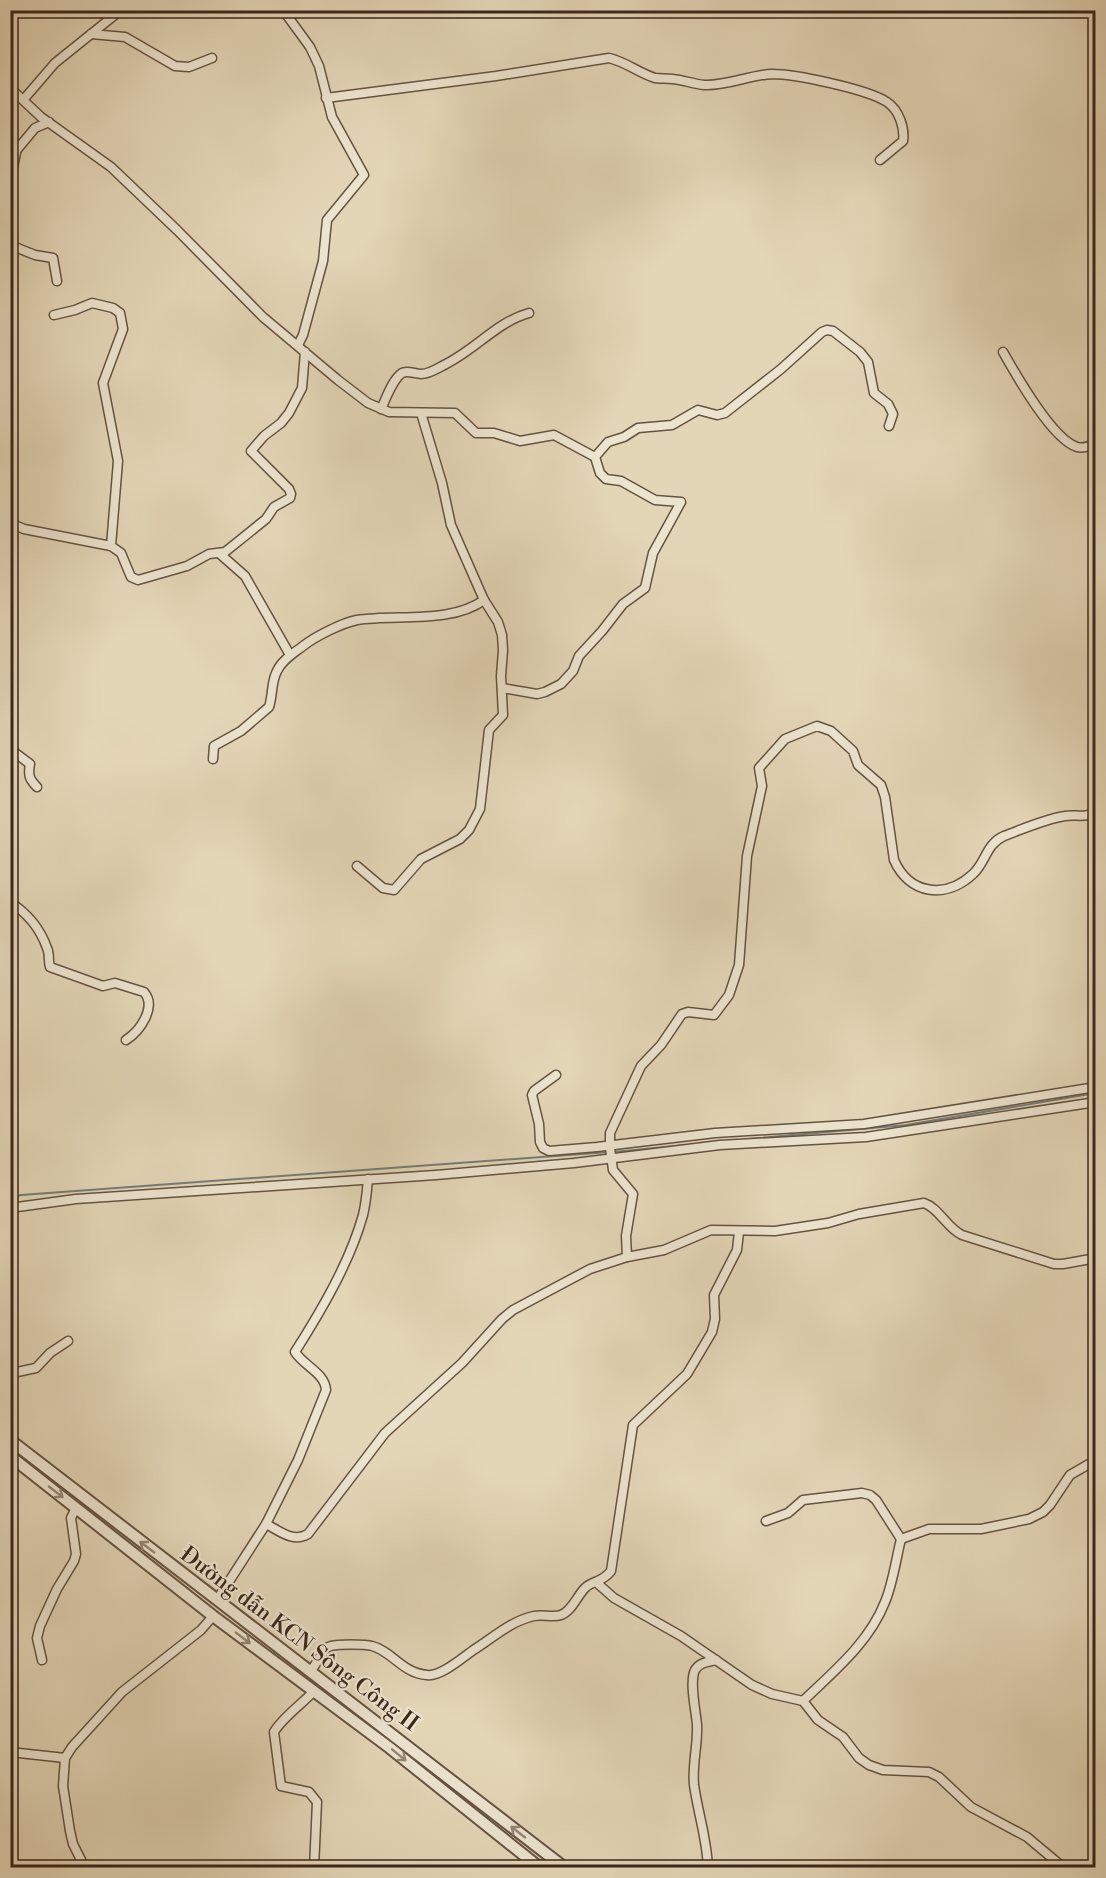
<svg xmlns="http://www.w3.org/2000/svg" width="1106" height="1878" viewBox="0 0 1106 1878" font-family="'Libre Bodoni',serif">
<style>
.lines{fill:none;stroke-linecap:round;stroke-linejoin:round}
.stream{stroke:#747d7a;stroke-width:2}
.minor-casing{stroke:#655342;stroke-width:11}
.tertiary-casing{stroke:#655342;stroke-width:14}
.minor{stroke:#ede4d0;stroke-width:8}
.tertiary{stroke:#ede4d0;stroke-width:10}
.oneway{stroke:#948676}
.labels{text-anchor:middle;stroke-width:4.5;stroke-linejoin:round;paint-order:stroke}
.street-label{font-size:22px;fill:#3b271b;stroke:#ede4d0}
</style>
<rect width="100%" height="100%" fill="#e3d6b7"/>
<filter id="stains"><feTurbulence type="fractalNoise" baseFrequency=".00333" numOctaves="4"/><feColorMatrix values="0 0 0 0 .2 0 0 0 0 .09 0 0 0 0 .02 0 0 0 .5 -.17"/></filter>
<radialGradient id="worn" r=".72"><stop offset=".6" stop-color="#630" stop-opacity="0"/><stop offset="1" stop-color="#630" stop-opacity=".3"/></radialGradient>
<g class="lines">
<!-- stream -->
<g class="stream">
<path d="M749,1139L906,1125L1096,1093"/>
<path d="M614,1152L686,1145"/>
<path d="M10,1198L21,1195L609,1152"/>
</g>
<!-- minor casing -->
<g class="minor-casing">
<g id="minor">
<path d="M283,10L310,47L319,66L332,117L364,175L327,220L323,261L303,335L298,345"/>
<path d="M91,34L125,37L175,66L189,67L212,58"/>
<path d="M10,88L41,117L111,167L177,230L263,317L338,380L368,403L389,412L455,413L476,433H494L520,441L554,435L595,457L600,473L606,479L621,481L655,500L681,502L653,553L645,588L623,604L602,631L579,656L573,671L561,684L545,692L537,694L502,688"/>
<path d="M326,98L496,76L609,58C626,62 639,73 655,78C661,79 667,78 673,79C683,80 694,84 704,85C728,86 749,75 772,74C795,74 867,89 887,102C899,110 905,128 903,141L880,160"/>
<path d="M24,99L55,63L121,10"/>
<path d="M10,158L35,128L49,122"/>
<path d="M10,182L16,153"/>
<path d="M10,245L35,255L53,258L57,281"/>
<path d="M54,315L75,310L92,303L113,308L120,313L123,329L103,383L118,461L111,546"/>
<path d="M1003,352C1016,375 1052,439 1077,447C1083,449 1090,446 1096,444"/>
<path d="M381,409C386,399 392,380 402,373C407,370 415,374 421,374C430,374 438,368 446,364C476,349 497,322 529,313"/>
<path d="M595,457L608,442L624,437L638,428L672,425L698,410L717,415L725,413L781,369L822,332L827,330L833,331L860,352L868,362L874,393L888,404L893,414L889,426"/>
<path d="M10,523L24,529L111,546L121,553L131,577L138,580L187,566L209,554L225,552L266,519L274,507L290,498L291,494L289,489L251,451L264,436L281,423L289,413L302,388L305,352"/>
<path d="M220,554L245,576L290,655"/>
<path d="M10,749L30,764C28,775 29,779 37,787"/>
<path d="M213,759L214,746L241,731L269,707C273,695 271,682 277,671C282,660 294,653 303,646C316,636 342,623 357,620C397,614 451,624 484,600"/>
<path d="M357,866L383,888L394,890L421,859L460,839L469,830L480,809L489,730L503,715L501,676L503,650L502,635L498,622L484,600L451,525L442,483L421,413"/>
<path d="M10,902C27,913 40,928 47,948C50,954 48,961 50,967L103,986L115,983L144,992C157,1007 140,1031 126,1040"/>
<path d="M556,1075L534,1091L532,1095L539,1124L540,1142L543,1148L549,1151L597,1147L715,1133L864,1124L1096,1087"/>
<path d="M10,1208L76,1199L436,1175L574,1163L720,1145L866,1137L1096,1102"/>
<path d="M627,1257L626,1236L633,1194L613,1170L610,1148V1133L641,1066L661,1045L682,1014L688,1012L714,1015L729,995L739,965L747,856L762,786L759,768L785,739L817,726L831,731L853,751L858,765L881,785L885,797L894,860C909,894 945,900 973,874C986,862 986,844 1004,836C1023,829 1045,819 1065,816C1076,814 1086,819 1096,811"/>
<path d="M10,1377L17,1372L36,1368L50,1353L68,1341"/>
<path d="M766,1521L788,1513L803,1500L862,1493L870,1495L876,1500L901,1539C896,1559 893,1583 885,1602C869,1643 833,1672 803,1701"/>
<path d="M266,1524C280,1531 293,1543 308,1534L385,1433L462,1363L502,1319L513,1310L590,1269L627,1257L664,1250L711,1230L775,1231L828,1223L859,1214L924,1203C939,1208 947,1228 962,1235L1054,1264H1063L1096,1258"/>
<path d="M901,1539L929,1529H981L1029,1519L1043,1512L1050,1505L1070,1475L1096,1460"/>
<path d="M597,1583L614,1598L681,1636L752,1685L772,1694L803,1701L818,1720L843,1737L859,1758L869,1765L883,1770L929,1772L939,1777L971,1807L1027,1837L1064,1868"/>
<path d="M217,1600L266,1524L298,1460L326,1390C325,1373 304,1366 295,1352C321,1311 350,1262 363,1215C366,1203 367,1191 368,1179"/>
<path d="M42,1660L37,1638L40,1626L57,1589L74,1561L76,1554L71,1518L76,1508"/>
<path d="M311,1671L326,1648L331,1646C338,1644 365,1644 372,1646C392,1651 402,1673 427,1675C441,1677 463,1657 475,1649C494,1637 511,1621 534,1616C543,1614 553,1618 561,1615C572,1611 577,1596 585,1588C593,1580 602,1583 611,1571L633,1425L687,1374L712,1332L715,1319L714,1295L737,1250L739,1232"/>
<path d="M314,1691C302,1704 282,1718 274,1732L281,1786L309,1792L317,1802L314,1868"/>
<path d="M10,1752L65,1758"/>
<path d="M85,1868L73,1844L70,1831L63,1786L65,1758L72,1747L122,1692L201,1630L213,1616"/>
<path d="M708,1868C707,1839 698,1813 694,1785C692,1764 698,1745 697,1725C696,1711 689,1682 695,1670C700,1662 708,1662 716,1660"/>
</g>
</g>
<!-- tertiary casing -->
<g class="tertiary-casing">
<g id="tertiary">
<path d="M10,1440L565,1868"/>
<path d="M10,1456L213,1616L390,1748L540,1868"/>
</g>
</g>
<!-- minor -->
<use href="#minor" class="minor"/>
<!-- tertiary -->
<use href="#tertiary" class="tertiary"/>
</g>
<!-- one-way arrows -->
<defs><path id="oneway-shaft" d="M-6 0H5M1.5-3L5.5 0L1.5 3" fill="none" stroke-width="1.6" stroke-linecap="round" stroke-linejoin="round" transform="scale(1.5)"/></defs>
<g class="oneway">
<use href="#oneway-shaft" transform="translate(56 1492) rotate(38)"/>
<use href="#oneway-shaft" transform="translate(147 1547) rotate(-143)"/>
<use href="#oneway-shaft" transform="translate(243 1638) rotate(37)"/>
<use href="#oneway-shaft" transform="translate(399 1755) rotate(39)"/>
<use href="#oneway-shaft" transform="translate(518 1832) rotate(-142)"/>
</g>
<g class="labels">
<!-- street labels -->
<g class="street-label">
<text transform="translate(300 1638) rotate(37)" y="8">Đường dẫn KCN Sông Công II</text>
</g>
</g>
<!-- margin -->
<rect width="1106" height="1878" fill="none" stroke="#e3d6b7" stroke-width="36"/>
<rect x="12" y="12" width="1082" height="1854" fill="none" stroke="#3b271b" stroke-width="3"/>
<rect x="18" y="18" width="1070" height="1842" fill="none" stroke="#3b271b" stroke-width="1.5"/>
<rect width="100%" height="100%" filter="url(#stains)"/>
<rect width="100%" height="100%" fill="url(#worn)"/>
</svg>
